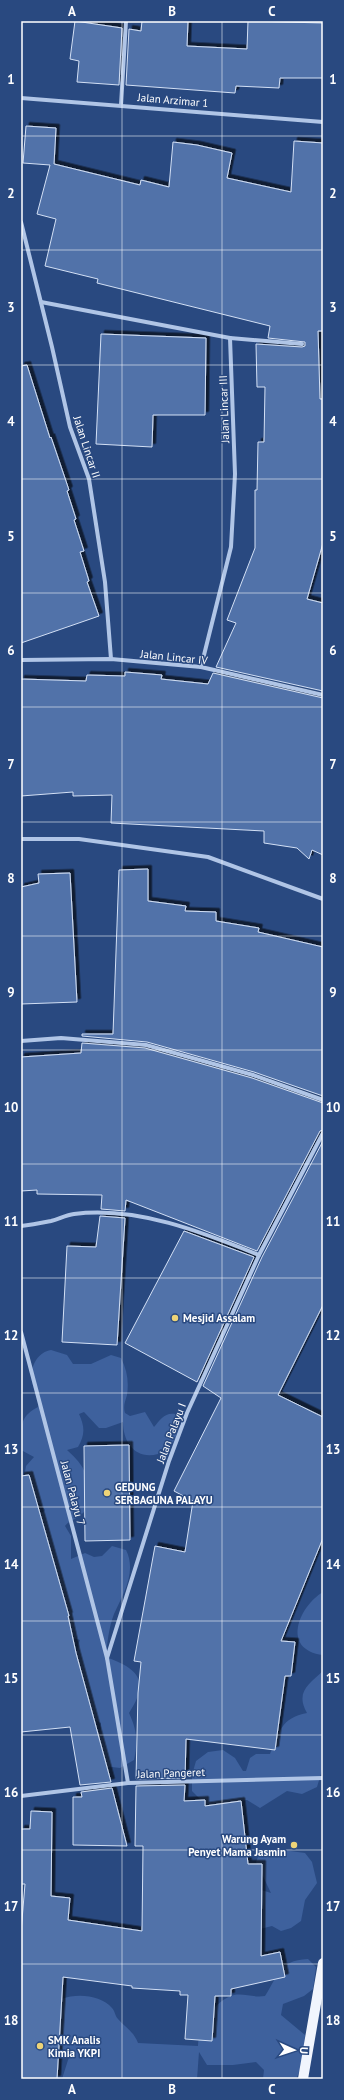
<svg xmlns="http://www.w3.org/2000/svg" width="344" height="2100" viewBox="0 0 344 2100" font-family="'PT Sans',sans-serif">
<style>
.green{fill:#3e619d}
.building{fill:#5172a9;stroke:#d3e0f5;filter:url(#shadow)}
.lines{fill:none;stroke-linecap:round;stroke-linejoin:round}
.minor{stroke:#b0c5e6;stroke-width:4}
.primary{stroke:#f1f5fd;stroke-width:10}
.grid{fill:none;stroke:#fff;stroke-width:1;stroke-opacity:0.55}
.poi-dot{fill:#edd377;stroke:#294980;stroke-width:1.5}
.labels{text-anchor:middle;stroke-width:3;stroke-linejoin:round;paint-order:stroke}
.street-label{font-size:11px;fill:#fff;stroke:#294980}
.poi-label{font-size:11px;font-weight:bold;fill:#fff;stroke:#294980;text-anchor:start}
.neatline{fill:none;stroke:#fff;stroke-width:1.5}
.grid-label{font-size:13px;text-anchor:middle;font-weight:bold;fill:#fff}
</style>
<defs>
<filter id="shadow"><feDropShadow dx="3.5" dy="-3.5" stdDeviation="0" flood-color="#0009"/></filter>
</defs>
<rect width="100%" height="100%" fill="#294980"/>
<!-- green -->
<g class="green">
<path d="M51,1350L67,1355L73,1364H91L111,1355L121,1358C127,1370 129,1381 127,1395C125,1402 123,1406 125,1413L130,1416L145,1412L154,1427C160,1420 165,1412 175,1414L180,1423L175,1439L169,1449H160L158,1454C136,1460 123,1443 123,1422L106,1428H99L84,1412L79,1414C85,1427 85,1435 78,1447L67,1450C83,1465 88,1471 87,1495C87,1501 88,1507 84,1512C78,1519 69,1520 65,1526L71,1536V1559L85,1553L94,1557L102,1556L112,1546L126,1550C137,1572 123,1594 114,1614C109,1627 107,1643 106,1657C139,1669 150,1681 129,1713C137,1730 138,1742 134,1760L120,1768L104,1766L99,1752L101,1723L87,1716L70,1658L77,1650L80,1640L69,1637L37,1517L45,1510L23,1485L26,1466L34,1457L21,1450C21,1430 18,1417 38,1407C39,1398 34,1391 32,1382C29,1369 37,1352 51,1350Z"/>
<path d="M323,1592V1655C281,1650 298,1607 323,1592Z"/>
<path d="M323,1671V1767L317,1787L302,1794L287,1791L260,1808L247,1800L232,1802L217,1809L203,1802L192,1791V1775L196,1761L208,1752L223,1750L235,1758L243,1771H246L250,1758L256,1754H270C279,1732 281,1718 307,1713C295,1692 309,1684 323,1671Z"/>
<path d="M283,1850L305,1853L312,1862L317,1883L305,1900L301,1921L291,1928L281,1931L272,1926L252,1931L255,1888L271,1893L256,1862L260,1852Z"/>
<path d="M308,1959L316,1967L313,1989L304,1996L283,2004L281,2015L305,2035L303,2064L296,2079H263L264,2070L256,2062L233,2065H207L199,2052L197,2079H62L68,2060L73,2051L60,2049L51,2042L58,2009L62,1999C77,1993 101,1995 112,2008C115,2011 115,2016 118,2019C126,2028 134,2032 138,2043L198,2046C198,2028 214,2000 234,1995C244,1993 254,1998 265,1996C279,1975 277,1961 308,1959Z"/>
</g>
<!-- building -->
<g class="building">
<path d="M75,21L122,28L119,85L77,82L79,61L70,59Z"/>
<path d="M142,21H188L187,46L247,49L248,21L323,23V78H280L279,88L236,86L235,93L126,85L129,29L141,31Z"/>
<path d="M26,126L56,128L54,164L140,185L141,180L169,187L173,142L197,145L232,153L227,178L291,192L294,141L323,143V331H318L320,399H323V543L307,599L323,603V691L216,667L236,623L227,620L255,548V490H257L258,442H264L265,387H257L256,344L302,347L305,346V342L268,338L270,326L97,283L98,279L45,266L56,219L37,214L50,165L23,163Z"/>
<path d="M101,334L206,338L205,415H153L152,447L96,444Z"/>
<path d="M27,365L50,438L51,437L69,490L67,491L76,519L74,520L84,551L80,552L89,581L87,582L99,616L21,643V366Z"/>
<path d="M125,672L162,675L161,679L208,684L213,673L323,698V855L312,850L309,859L297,848L264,843V831L111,823L112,795L73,796V792L21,796V679L86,681L87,675L125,676Z"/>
<path d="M148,869V901L186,906L185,911L216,912V921L259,928L258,932L323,947V1096L254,1072L147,1042L82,1036V1034H113L119,870Z"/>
<path d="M70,873L77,1002L21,1004V887L39,883L38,874Z"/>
<path d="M82,1043L145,1048L252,1078L323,1103V1130L320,1131L257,1251L126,1200L125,1211L101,1209L102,1195L37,1194V1190L21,1191V1057L81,1053Z"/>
<path d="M323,1141V1305L278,1395L323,1417V1538L281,1641L295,1642L291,1676H285L275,1750L186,1739L185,1778L136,1779L138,1693L141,1662L134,1661L155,1546L185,1552L193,1501L174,1491L221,1398L203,1386L262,1257Z"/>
<path d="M100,1216L125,1218L117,1345L62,1342L67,1246L96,1247Z"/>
<path d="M184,1231L254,1257L197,1382L125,1343Z"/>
<path d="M129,1445L130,1540L85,1541L84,1446Z"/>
<path d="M29,1475L69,1616H68L76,1653L111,1782L80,1785L70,1727L21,1732V1476Z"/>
<path d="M185,1785L184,1801L205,1800V1806L241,1801L248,1864H262L261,1956L280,1952L285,1977L231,1989V1996H215L212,2041L185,2039L188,1995H180V1991L132,1988V1986L63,1977L57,2079H21V1932L25,1884H21V1829H30L31,1811L52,1812L51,1896L70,1898L68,1920L142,1931L143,1846H135L136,1786Z"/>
<path d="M112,1788L127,1846L73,1845V1797H82L81,1792Z"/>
</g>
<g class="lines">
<!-- minor -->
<g class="minor">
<path d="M21,98L323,122"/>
<path d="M121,105L126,21"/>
<path d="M21,222L52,347L70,427L89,479L105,582L111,659"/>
<path d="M41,302L230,338L235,474L231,547L201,667"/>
<path d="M230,338L302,344"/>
<path d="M21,660L111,659L201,667L323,695"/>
<path d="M21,839H79L208,857L323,899"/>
<path d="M21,1041L61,1038L146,1045L253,1075L323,1100"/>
<path d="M21,1226C31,1225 41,1223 51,1221C59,1219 66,1215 74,1214C137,1206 202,1232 259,1255"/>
<path d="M21,1332L107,1658"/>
<path d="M128,1783L107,1658L169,1461L187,1413L259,1255L323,1133"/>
<path d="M21,1796L128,1783L323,1778"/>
</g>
<!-- primary -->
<path class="primary" d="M303,2079L323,1963"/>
</g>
<!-- grid -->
<path class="grid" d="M122,21V2079M222,21V2079M21,136H323M21,250H323M21,365H323M21,479H323M21,593H323M21,707H323M21,822H323M21,936H323M21,1050H323M21,1164H323M21,1278H323M21,1393H323M21,1507H323M21,1621H323M21,1735H323M21,1850H323M21,1964H323"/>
<!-- markers -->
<g class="poi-dot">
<circle cx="175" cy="1318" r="4"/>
<circle cx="107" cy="1493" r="4"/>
<circle cx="294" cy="1845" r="4"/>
<circle cx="40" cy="2046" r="4"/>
</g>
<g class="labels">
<!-- street labels -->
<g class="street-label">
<text transform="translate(173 100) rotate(5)" y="4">Jalan Arzimar 1</text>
<text transform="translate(224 409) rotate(-92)" y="4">Jalan Lincar III</text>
<text transform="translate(87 447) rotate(72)" y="4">Jalan Lincar II</text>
<text transform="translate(174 657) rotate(6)" y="4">Jalan Lincar IV</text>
<text transform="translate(171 1433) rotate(-69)" y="4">Jalan Palayu I</text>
<text transform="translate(73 1493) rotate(75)" y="4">Jalan Palayu 7</text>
<text transform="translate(171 1773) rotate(-2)" y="4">Jalan Pangeret</text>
</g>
<!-- poi labels -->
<g class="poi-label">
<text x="183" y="1322">Mesjid Assalam</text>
<text x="115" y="1491">GEDUNG<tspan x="115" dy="13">SERBAGUNA PALAYU</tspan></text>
<text x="286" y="1843" text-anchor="end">Warung Ayam<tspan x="286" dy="13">Penyet Mama Jasmin</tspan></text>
<text x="48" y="2044">SMK Analis<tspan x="48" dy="13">Kimia YKPI</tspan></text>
</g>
</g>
<!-- border -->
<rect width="344" height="2100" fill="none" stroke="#294980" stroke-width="44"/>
<!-- north arrow -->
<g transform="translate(294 2050) rotate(93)" stroke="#294980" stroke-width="3" paint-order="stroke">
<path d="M0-3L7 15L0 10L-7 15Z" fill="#ffffff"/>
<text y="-6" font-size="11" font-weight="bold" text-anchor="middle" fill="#ffffff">U</text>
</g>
<rect x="22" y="22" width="300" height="2056" class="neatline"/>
<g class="grid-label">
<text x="72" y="16">A</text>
<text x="172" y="16">B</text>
<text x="272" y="16">C</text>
<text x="11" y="84">1</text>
<text x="333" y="84">1</text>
<text x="11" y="198">2</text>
<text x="333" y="198">2</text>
<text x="11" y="312">3</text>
<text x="333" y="312">3</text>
<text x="11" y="426">4</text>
<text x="333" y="426">4</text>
<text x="11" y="541">5</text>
<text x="333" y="541">5</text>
<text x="11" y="655">6</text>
<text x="333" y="655">6</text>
<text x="11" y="769">7</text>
<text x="333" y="769">7</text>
<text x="11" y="883">8</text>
<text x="333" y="883">8</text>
<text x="11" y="997">9</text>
<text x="333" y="997">9</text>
<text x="11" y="1112">10</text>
<text x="333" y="1112">10</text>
<text x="11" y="1226">11</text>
<text x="333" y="1226">11</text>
<text x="11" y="1340">12</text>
<text x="333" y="1340">12</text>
<text x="11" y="1454">13</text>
<text x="333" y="1454">13</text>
<text x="11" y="1569">14</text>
<text x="333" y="1569">14</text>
<text x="11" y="1683">15</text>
<text x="333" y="1683">15</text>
<text x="11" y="1797">16</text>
<text x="333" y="1797">16</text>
<text x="11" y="1911">17</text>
<text x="333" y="1911">17</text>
<text x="11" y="2025">18</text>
<text x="333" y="2025">18</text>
<text x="72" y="2094">A</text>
<text x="172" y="2094">B</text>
<text x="272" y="2094">C</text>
</g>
</svg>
